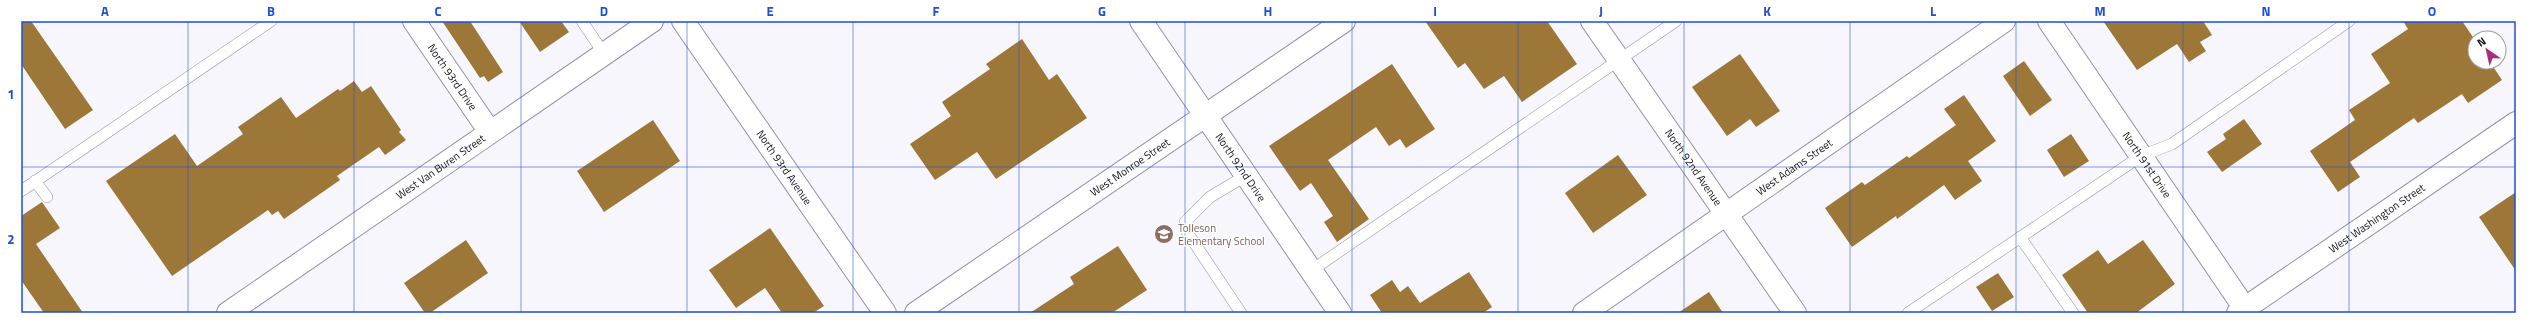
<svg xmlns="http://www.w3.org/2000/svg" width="2537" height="334" viewBox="0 0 2537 334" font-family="'Titillium Web',sans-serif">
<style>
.building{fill:#9d7738}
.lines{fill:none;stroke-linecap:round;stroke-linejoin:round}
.service-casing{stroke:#978fa9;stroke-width:12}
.minor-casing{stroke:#978fa9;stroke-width:24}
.primary-casing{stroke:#978fa9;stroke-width:24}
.service{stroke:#fff;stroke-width:11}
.minor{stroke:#fff;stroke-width:22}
.primary{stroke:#fff;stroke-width:22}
.grid{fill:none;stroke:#1d4ed8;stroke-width:1;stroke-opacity:0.55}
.labels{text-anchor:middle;stroke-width:3;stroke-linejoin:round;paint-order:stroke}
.street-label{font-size:11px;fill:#110e18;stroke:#fff}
.education-label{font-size:11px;fill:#785e54;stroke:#fff;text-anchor:start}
.neatline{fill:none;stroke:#1d4ed8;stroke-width:1.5}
.grid-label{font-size:13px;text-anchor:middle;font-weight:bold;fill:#1d4ed8}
</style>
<rect width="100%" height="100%" fill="#f7f6fc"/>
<!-- building -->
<g class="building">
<path d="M21,21H31L93,110L65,129L21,64Z"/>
<path d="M442,21H470L503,72L488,82L484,76L480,78Z"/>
<path d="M519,21H561L569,32L540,52Z"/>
<path d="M1425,21H1547L1577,64L1522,102L1504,76L1484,89L1465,63L1458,68Z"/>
<path d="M2103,21H2203L2212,35L2200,42L2206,51L2189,62L2177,44L2137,70Z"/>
<path d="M2403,21H2462L2475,40V62H2490L2502,80L2468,103L2462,94L2418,123L2414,118L2350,162L2360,177L2338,192L2310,151L2355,120L2349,110L2390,83L2371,54L2408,29Z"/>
<path d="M1022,39L1049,80L1057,74L1087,118L996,179L977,152L935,180L910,144L951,116L942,102L990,69L986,64Z"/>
<path d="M1740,54L1780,111L1756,127L1750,119L1727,136L1692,87Z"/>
<path d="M2024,61L2052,100L2030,116L2003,76Z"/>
<path d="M1392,64L1435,129L1406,148L1400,139L1389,146L1376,127L1328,160L1369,219L1337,242L1324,222L1333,216L1311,183L1300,191L1269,146Z"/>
<path d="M354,81L362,92L371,86L401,130L399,132L406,140L385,155L379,147L337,176L340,180L284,219L278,211L272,215L268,210L172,276L106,181L175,134L197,166L243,134L238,127L281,97L296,118L338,89L340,91Z"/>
<path d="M1964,95L1996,141L1968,161L1982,181L1955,200L1944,185L1897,219L1896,216L1852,247L1825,208L1862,182L1865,185L1907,156L1909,158L1956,125L1944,109Z"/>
<path d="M2244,119L2262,144L2222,172L2207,152L2226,139L2223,134Z"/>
<path d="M653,120L680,161L604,212L577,171Z"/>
<path d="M2071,134L2089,161L2064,177L2047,150Z"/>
<path d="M1618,155L1647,195L1593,233L1565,193Z"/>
<path d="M2516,192V271L2479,217Z"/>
<path d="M42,202L60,228L36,244L83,313H44L21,280V216Z"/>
<path d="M770,228L824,306L813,313H782L765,288L736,308L709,270Z"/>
<path d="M466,240L488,273L430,313H425L404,283Z"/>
<path d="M2143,240L2175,284L2136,313H2088L2062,275L2098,250L2108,264Z"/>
<path d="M1118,246L1147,290L1112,313H1030L1074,284L1070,277Z"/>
<path d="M1469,272L1492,307L1483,313H1382L1370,295L1392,280L1400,292L1408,286L1420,303Z"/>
<path d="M1998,273L2014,297L1992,311L1976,287Z"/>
<path d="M1709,292L1723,313H1678Z"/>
</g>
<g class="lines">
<!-- service casing -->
<g class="service-casing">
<g id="service">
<path d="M582,21L604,54"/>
<path d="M35,181L47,197"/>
<path d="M21,191L271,21"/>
<path d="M2020,237L2073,313"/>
<path d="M1312,270L1676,21"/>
<path d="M1241,313L1187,232L1185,222L1210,197L1247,175"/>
<path d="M1908,313L2141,156L2172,144L2349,21"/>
</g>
</g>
<!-- minor casing -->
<g class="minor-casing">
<g id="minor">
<path id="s1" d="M414,21L490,132"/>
<path id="s2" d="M683,21L885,313"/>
<path id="s3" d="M1141,21L1340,313"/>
<path id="s4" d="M1592,21L1795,313"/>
<path id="s5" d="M2049,21L2248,313"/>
<path id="s6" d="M916,313L1344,21"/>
<path id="s7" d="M1584,313L2004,21"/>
<path id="s8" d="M2238,313L2516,123"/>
</g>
</g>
<!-- primary casing -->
<g class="primary-casing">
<g id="primary">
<path id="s9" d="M228,313L652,21"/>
</g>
</g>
<!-- service -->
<use href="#service" class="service"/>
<!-- minor -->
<use href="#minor" class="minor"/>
<!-- primary -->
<use href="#primary" class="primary"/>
</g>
<!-- grid -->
<path class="grid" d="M188,21V313M354,21V313M521,21V313M687,21V313M853,21V313M1019,21V313M1185,21V313M1352,21V313M1518,21V313M1684,21V313M1850,21V313M2016,21V313M2183,21V313M2349,21V313M21,167H2516"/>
<!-- icons -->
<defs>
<g id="school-disc" transform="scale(1)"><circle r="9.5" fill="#8d6e63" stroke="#fff"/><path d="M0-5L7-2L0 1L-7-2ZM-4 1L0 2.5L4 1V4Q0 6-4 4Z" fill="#fff"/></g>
</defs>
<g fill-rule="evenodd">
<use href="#school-disc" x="1164" y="234"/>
</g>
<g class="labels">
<!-- street labels -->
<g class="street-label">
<text dy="4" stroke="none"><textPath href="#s1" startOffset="68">North 93rd Drive</textPath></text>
<text dy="4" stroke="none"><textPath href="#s5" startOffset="174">North 91st Drive</textPath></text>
<text dy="4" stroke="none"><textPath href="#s9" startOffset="258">West Van Buren Street</textPath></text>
<text dy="4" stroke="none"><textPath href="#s2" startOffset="178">North 93rd Avenue</textPath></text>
<text dy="4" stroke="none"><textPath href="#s6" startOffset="259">West Monroe Street</textPath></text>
<text dy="4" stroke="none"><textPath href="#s3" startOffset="177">North 92nd Drive</textPath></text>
<text dy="4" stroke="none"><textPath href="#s4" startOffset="178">North 92nd Avenue</textPath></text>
<text dy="4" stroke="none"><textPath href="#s7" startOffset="256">West Adams Street</textPath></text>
<text dy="4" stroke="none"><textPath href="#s8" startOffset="168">West Washington Street</textPath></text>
</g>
<!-- education labels -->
<g class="education-label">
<text x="1178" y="232">Tolleson<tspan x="1178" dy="13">Elementary School</tspan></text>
</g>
</g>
<!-- border -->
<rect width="2537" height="334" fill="none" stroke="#ffffff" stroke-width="44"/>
<!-- north arrow -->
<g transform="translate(2487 50) rotate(326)"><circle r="19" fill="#ffffff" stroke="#a09fa3"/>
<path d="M0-3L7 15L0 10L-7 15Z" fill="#a72d81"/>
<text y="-6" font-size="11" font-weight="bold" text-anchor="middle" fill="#110e18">N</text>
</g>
<rect x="22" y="22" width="2493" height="290" class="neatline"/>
<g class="grid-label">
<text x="105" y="16">A</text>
<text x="271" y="16">B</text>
<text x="438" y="16">C</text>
<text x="604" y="16">D</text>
<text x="770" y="16">E</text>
<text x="936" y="16">F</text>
<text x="1102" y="16">G</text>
<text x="1268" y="16">H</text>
<text x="1435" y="16">I</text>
<text x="1601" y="16">J</text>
<text x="1767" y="16">K</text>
<text x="1933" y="16">L</text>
<text x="2100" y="16">M</text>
<text x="2266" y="16">N</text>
<text x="2432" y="16">O</text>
<text x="11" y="99">1</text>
<text x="11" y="244">2</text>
</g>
</svg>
